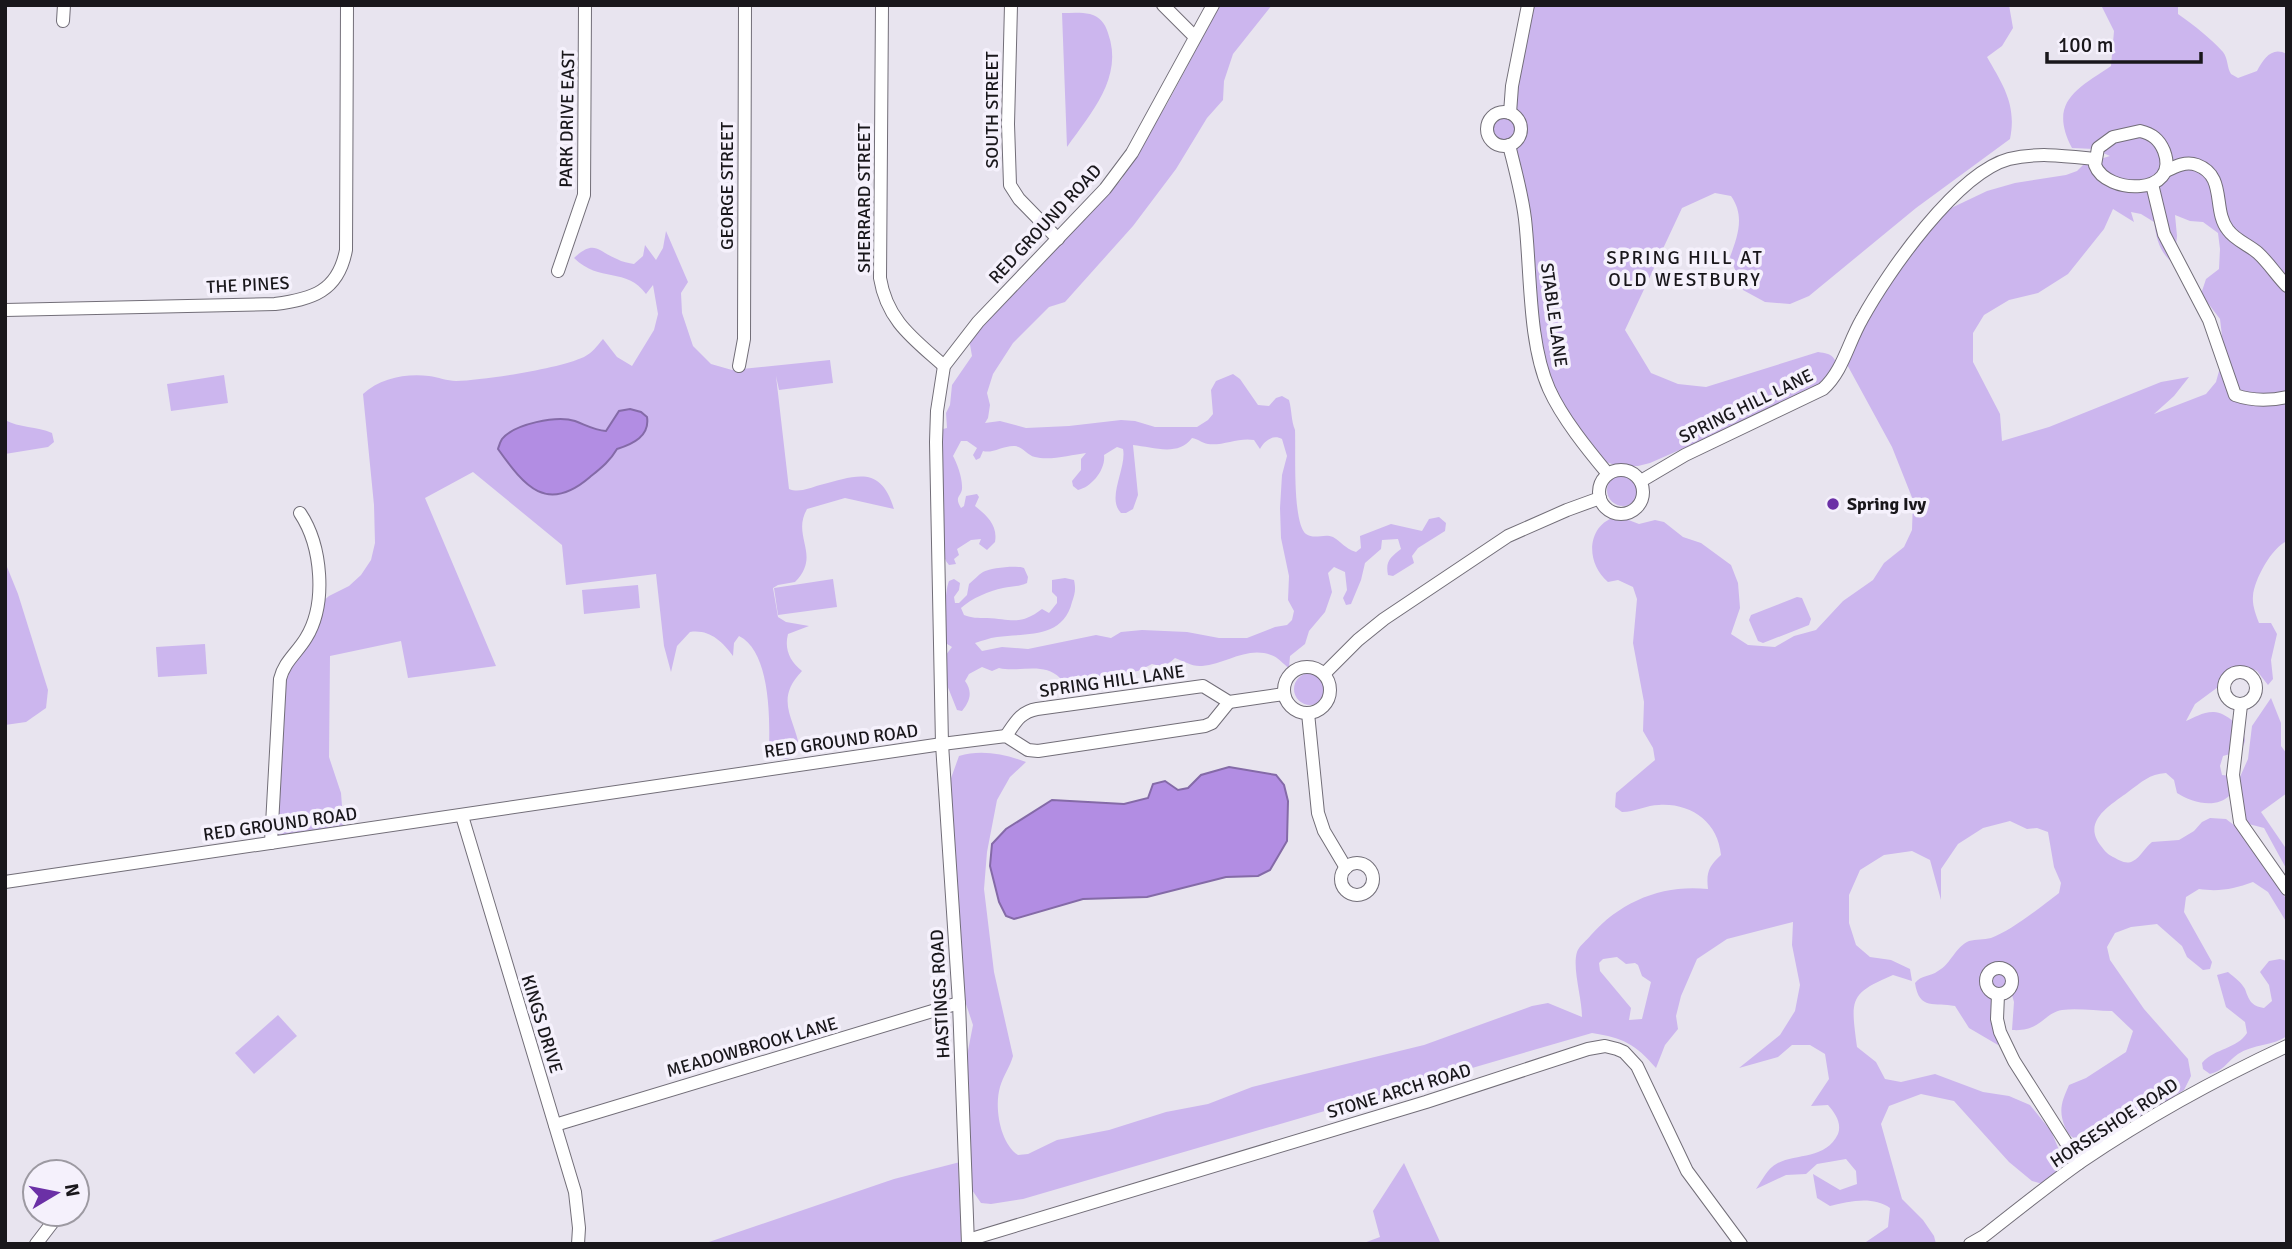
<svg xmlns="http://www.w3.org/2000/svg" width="2292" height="1249" viewBox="0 0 2292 1249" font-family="Signika,sans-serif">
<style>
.green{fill:#ccb6ee;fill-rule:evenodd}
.water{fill:#b28de3;stroke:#846aa7;stroke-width:2}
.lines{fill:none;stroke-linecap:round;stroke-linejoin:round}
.minor-casing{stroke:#726e78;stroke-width:14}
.minor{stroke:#fff;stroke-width:12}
.poi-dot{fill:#6b30a6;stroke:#f5f1fc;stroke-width:2.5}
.labels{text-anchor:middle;stroke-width:7;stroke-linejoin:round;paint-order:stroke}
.street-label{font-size:18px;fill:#19171b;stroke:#f5f1fc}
.poi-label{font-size:18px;font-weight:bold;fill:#19171b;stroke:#f5f1fc;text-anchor:start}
.neighbourhood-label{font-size:19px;letter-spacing:2px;fill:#19171b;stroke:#f5f1fc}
</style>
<rect width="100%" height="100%" fill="#e8e4ef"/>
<!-- green -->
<g class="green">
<path d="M1220,5H1272L1233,54L1224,81L1223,100L1207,118L1176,169L1133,226L1065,302L1049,307L1013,343L993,374L987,393L990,405L988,418L985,423L1000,421L1026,428L1069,426L1121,420L1135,421L1155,427H1197L1208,420L1213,414L1211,390L1216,381L1233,374L1240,379L1258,405L1269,406L1276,398L1282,396L1289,400C1292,411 1291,420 1295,430C1296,449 1292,523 1306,534C1315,540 1324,533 1333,537C1342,542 1344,548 1356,552L1361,548L1360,536L1391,524L1422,531L1429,519L1439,517L1446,523L1445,531L1418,548L1412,556L1414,563L1393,576L1388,575C1385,561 1391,557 1401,549L1398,539L1382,540L1381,549L1365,563L1361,580L1351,604L1346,605L1343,598L1347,590L1345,572L1334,567L1328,573L1332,592L1325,612L1309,631L1305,644L1290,656L1289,668C1283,664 1278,657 1271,655C1247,646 1226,664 1202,666C1192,667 1184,661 1175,658C1168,665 1161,667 1152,664L1138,671L1085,679L1078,677L1072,679L1065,693L1062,695L1058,689L1060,678C1043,661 1019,673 999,668L992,671L982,667L969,674L965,681C973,692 970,701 962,711L957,710L947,685L945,656L952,647L944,642C945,627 944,593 949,581L954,579L960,583L959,590L954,597L955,603H959L967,595L969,584C974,580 978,575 983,572C990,568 1016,565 1024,568L1028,577L1027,583C1018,587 1012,586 1003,588C989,591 972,598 961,608L964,615C972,618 977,618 987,618C1011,619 1020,626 1042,609L1049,613L1057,603V597L1052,592V580L1065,578L1074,580C1076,589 1075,594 1072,602C1063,639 1026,633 997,637C989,638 982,641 975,643L982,651L1002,647L1028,649L1096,635L1111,638L1121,632L1142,630L1187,632L1219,638H1247L1275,627L1287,625L1292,620L1294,611L1288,600L1289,576L1281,538L1280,508L1282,475L1287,456L1282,439C1273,434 1264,441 1260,449L1254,440C1239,437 1223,446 1208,444C1202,443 1198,439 1192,438C1178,457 1153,447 1133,445L1138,495L1133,509L1126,513H1121C1106,498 1127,468 1123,449L1117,447L1104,455C1106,469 1092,487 1078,490L1073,486L1072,481L1081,470V459L1086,453C1071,455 1049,461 1035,457C1027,455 1023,447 1015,446C1004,445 992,454 983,451L980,458L976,460L973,455L977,448L967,441H961L953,456C957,463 962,477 962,486C963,497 953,495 961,508L964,506L966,496L977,494L979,497L975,506C987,516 998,525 995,542L987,550L979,544L981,539L971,540L957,549L959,555L954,559L956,564L949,565C941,557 944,543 941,532L939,430L947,428L946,413L950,405L952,385L972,356L969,339L1010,298L1018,284L1122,179L1128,164L1167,104Z"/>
<path d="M1528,5H2009L2013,28L2002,46L1987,57C2003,85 2017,105 2010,139L1916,208L1809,296L1790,304L1765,302L1743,290L1730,257C1738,235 1745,216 1731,196L1715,193L1682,208L1625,330L1651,373L1678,384L1706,387L1818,352C1833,354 1835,356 1838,371L1829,384L1650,463L1638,466H1618L1603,461L1597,455L1546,379L1512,144L1521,133L1520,122L1513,114Z"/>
<path d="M2101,5H2178V14C2195,26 2210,38 2223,52C2228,58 2227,68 2231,74L2238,78L2257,71C2264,58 2272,46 2287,54V541C2272,547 2254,580 2253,596C2252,605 2256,615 2259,623H2271L2277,634L2271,660L2273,679L2268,685L2257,671L2252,669L2233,676L2195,704L2186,721C2194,718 2202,712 2213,712C2224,711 2245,728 2245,740C2245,743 2242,748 2241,751L2223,756L2220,766L2222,775L2240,777L2248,759L2252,726L2271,698L2281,723V746L2287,754V793L2261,812L2287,850V870L2264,828L2245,823L2242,796L2230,795C2217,809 2192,803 2177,793L2174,780L2166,773C2149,774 2142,782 2128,792C2111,805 2081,821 2101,846C2105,851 2107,854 2113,857C2119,860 2126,865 2133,861C2140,858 2145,847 2152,842L2179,840L2194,831L2202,822L2210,818L2226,819L2239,829L2287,900V923L2268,892L2253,882C2234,889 2219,892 2199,889L2186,897L2184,912L2212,962L2210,969L2203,970L2187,957L2182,946L2157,924L2131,927L2115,933L2107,947L2110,960L2144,1009L2188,1059L2191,1076L2184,1090L2174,1096L2169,1103C2148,1115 2079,1165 2065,1127C2058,1110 2062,1101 2069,1085L2086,1078L2126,1052L2133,1031L2112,1011C2096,1011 2078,1008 2062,1010C2042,1014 2041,1032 2012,1030L2014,1002L2010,988C2000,1001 2002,1027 1998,1045L1969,1028L1955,1006C1935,1002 1919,1011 1915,983C1921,975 1930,977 1938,971C1951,964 1955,947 1969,941C1976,939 1984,940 1991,938C2011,931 2042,906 2059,893L2061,883L2054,867L2048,832L2037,828L2027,829L2010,821L1983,828L1958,844L1941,869V900L1930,860L1912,851L1884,855L1860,870L1849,895V923L1856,945L1870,957L1891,960L1910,969L1912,981L1893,975C1848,994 1851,1000 1857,1047L1876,1062L1885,1079L1901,1082L1935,1074L1983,1092L2009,1096L2030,1105L2051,1131L2062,1157L2059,1173L2043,1184L2032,1181L2009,1162L1954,1101L1921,1094L1889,1106L1881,1124L1902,1199L1923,1220L1934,1236L1936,1244H1863L1888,1227L1890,1208C1873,1196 1850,1201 1830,1206L1817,1198L1813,1174L1840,1190L1857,1184L1856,1171L1846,1159L1817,1164L1806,1174L1786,1175L1756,1189C1761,1182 1766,1172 1772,1167C1789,1152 1825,1162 1838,1134C1842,1123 1835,1113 1828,1105L1811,1106L1829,1079L1825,1054L1810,1045H1792L1778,1057L1739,1068L1780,1035L1795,1011L1800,985L1792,945L1793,922L1727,939L1697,959L1681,996L1676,1016L1678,1029L1665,1045L1656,1068C1635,1044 1624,1038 1592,1033L1023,1199L991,1204L981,1203L972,1190L965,1066L973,1025L965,1001L962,980L950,781L959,756C981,749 1005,754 1026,762L1010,777L997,800L987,852L984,889L994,972L1013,1056C1010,1067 1003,1076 1000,1087C994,1107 1000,1143 1018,1155L1028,1154L1057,1140L1109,1130L1166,1112L1208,1104L1252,1087L1424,1045L1532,1006L1548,1003L1582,1017C1582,998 1572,968 1577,952C1579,946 1587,940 1591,935C1621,901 1663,884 1708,889C1706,872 1709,866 1721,855C1718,822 1691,803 1659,805C1647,805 1635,812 1622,812L1615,807L1616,793L1655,760L1653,748L1643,731L1644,702L1633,643L1637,599L1633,587L1618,580L1608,582C1585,563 1586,524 1618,516L1639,524L1655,520L1664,522L1683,537L1701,543L1731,565L1738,583L1740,608L1731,634L1748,645L1775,647L1794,636L1816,630L1843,601L1873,580L1884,563L1904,547L1912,530L1913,500L1892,447L1844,359L1876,295L1947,210L1987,191L2015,183L2066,175L2077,171L2084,164L2110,156L2094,149L2072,148C2048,102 2077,89 2111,66L2114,31ZM2113,209L2134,222L2131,212L2141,214L2154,222C2157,240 2159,252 2174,264L2177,236L2175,215L2190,221L2203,222L2218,233L2220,249L2219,269L2206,279L2201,294L2220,319L2224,353L2216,382L2206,394L2154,414L2174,396L2189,377L2161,382L2049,427L2002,441L2000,414L1973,362V333L1984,315L2009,300L2038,293L2068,274L2104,229ZM1617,957L1626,964L1635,963L1638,965L1642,976L1651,982L1642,1019L1629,1020L1631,1008L1600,971L1599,963L1603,959Z"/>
<path d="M1062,13C1071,13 1081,12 1090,14C1100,17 1105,23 1108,33C1124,77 1091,113 1067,147Z"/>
<circle cx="1505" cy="129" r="13"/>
<path d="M666,231L688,282L681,293L682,313L693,346L711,364L732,370L830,360L833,383L779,390L776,376L789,489C799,493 810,488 820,485C857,475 881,465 894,509L845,498L807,509C791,537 822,555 795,582L778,585L773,588L778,617L786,622L809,626L788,634C784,649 790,662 802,671C773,701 796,719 800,751C791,762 773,762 769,748C770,718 770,651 739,636L734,643L733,656C722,641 709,629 690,632L677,646L671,672L664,646L656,574L566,585L562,545L473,472L425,498L496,666L408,678L401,641L330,656L329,757L341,793L344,832L271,842L279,688L316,607L329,596L349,586L361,575L371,560L375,543L374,505L363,394C380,378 407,373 429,376C438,377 447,381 456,381C485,380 558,369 584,357C592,353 597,346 603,339L617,357L632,366L654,330L658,314L653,285L646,294C627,267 599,283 574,258C595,239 597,251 617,259C622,262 629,263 634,264L643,256L645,245L656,260L663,248Z"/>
<path d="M224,375L228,403L171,411L167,384Z"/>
<path d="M5,420C19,428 37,426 52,433L54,442L48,447L5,454Z"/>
<circle cx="1623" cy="490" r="16"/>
<path d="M5,562L18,594L48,690L46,708L26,722L5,725Z"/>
<path d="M833,579L837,607L778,615L774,588Z"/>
<path d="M638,585L640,608L584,614L582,590Z"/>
<path d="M1797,597L1802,598L1811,619L1809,625L1763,643L1758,641L1749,620L1751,615Z"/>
<path d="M205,644L207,674L158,677L156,647Z"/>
<circle cx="1310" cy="689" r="16"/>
<path d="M2280,959L2287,961V1036C2273,1046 2253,1044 2238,1054C2227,1062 2223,1071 2210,1074L2203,1069L2202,1063C2215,1048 2237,1049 2247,1033L2245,1022L2226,1007L2217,975L2228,972C2234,977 2241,982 2245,989C2249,1000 2251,1006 2264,1008L2272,1001L2269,985L2260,972L2269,961Z"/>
<path d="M278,1015L297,1036L254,1074L235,1053Z"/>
<path d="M964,1161L968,1244H703L894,1179Z"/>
<path d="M1404,1163L1441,1244H1361L1380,1237L1373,1211Z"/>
</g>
<!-- water -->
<g class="water">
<path d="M630,409L641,412L647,417C650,436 633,444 617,449C610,461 601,468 590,477C547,514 525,487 498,449C499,446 500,442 502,439C514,424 557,415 575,421C586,425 594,430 606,431L619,411Z"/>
<path d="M1229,767L1276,775L1284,785L1288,801L1287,841L1270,870L1258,876L1226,877L1147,897L1083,899L1014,919L1006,916L999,902L990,866L992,844L1006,829L1052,800L1124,804L1148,798L1153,784L1165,781L1178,790L1188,788L1201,775Z"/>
</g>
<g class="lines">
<!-- minor casing -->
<g class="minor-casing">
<g id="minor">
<path d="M882,5L880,278C887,321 914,339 944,366"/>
<path d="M1011,5L1008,124L1010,185L1019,199L1058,239"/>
<path d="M1163,5L1195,37"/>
<path d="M63,21L64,5"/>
<circle cx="1504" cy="129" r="17"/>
<path d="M1510,113L1512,86L1528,5"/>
<path d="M2140,131C2152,134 2159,139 2164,151C2181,196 2106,195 2095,165L2098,148L2113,137Z"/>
<path d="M1509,145C1515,169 1522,194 1525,219C1531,271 1528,342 1549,389C1562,418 1588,450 1608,474"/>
<path d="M2166,171C2176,166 2186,161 2197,165C2227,176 2212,210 2228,230C2235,240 2249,245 2258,253C2269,263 2277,276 2287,286"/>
<path d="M2152,184L2164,234L2209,320L2235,395C2252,401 2269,401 2287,397"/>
<path d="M558,271L584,195L585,5"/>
<path d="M5,310L275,304C312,299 338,292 346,250L347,5"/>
<path d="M739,366L744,339L745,5"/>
<circle cx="1621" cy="492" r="22"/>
<path d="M1641,481L1685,455L1823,389C1843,371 1848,343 1862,319C1887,273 1957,173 2009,159C2037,152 2066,156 2095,159"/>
<circle cx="1307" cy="690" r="23"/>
<circle cx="2240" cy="688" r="16"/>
<path d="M1324,674L1358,640L1384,619L1508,536L1567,510L1600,498"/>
<path d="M2241,705L2233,775L2240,822L2287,889"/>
<path d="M1308,713L1318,813L1324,831L1346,868"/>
<path d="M1006,736C1015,723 1020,712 1037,709L1203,686L1229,702L1284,694"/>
<path d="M462,816L575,1192L579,1228L578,1244"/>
<path d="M271,843L280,679C284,662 297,653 306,638C327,604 322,546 300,513"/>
<circle cx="1357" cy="879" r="16"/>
<path d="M5,882L942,744L1006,736L1028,750L1038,751L1205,726L1212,723L1229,702"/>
<circle cx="1999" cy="981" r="13"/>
<path d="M1998,995L1997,1019L2000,1032L2014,1061L2079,1163"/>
<path d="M555,1125L959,1003"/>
<path d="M968,1240L1426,1102L1588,1049L1605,1046L1617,1049L1624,1052L1637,1066L1687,1171L1741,1244"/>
<path d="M36,1244L59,1214"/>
<path d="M968,1244L959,1003L942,744L936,442L937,411L944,366L978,322L1105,189L1132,153L1213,5"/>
<path d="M1970,1244L1984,1236C2016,1211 2048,1185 2082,1161C2147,1117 2216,1079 2287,1046"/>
</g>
</g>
<!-- minor -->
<use href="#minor" class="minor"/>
</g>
<!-- markers -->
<circle class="poi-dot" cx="1833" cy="504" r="7"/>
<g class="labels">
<!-- street labels -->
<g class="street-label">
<text transform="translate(992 110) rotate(-90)" y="6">SOUTH STREET</text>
<text transform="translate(567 119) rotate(-89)" y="6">PARK DRIVE EAST</text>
<text transform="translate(727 186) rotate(-90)" y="6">GEORGE STREET</text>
<text transform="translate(864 198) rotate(-90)" y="6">SHERRARD STREET</text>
<text transform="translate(1045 224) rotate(-47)" y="6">RED GROUND ROAD</text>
<text transform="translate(248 285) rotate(-3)" y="6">THE PINES</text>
<text transform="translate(1554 315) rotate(82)" y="6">STABLE LANE</text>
<text transform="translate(1746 406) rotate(-26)" y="6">SPRING HILL LANE</text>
<text transform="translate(1112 681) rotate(-8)" y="6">SPRING HILL LANE</text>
<text transform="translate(841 741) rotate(-8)" y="6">RED GROUND ROAD</text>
<text transform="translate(280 824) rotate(-8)" y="6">RED GROUND ROAD</text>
<text transform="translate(940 994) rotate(-93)" y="6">HASTINGS ROAD</text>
<text transform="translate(542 1024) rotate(73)" y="6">KINGS DRIVE</text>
<text transform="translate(752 1047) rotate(-16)" y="6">MEADOWBROOK LANE</text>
<text transform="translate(1399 1091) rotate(-17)" y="6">STONE ARCH ROAD</text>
<text transform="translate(2114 1123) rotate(-33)" y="6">HORSESHOE ROAD</text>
</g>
<!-- poi labels -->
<g class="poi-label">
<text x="1847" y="510">Spring Ivy</text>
</g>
<!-- neighbourhood labels -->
<g class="neighbourhood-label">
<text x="1685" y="264">SPRING HILL AT<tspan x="1685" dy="22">OLD WESTBURY</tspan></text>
</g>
</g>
<!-- border -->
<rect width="2292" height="1249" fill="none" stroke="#19171b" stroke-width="14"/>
<!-- north arrow -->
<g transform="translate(56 1193) rotate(80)"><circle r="33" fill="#f5f1fc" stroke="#9d9aa2" stroke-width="2"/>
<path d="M0-5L12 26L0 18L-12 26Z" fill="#6b30a6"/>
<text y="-10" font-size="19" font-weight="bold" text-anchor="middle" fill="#19171b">N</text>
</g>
<!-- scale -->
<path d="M2047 52v10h154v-10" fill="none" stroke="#19171b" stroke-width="3.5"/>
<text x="2058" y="52" font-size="21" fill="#19171b" stroke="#f5f1fc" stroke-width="5" paint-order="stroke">100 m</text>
</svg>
